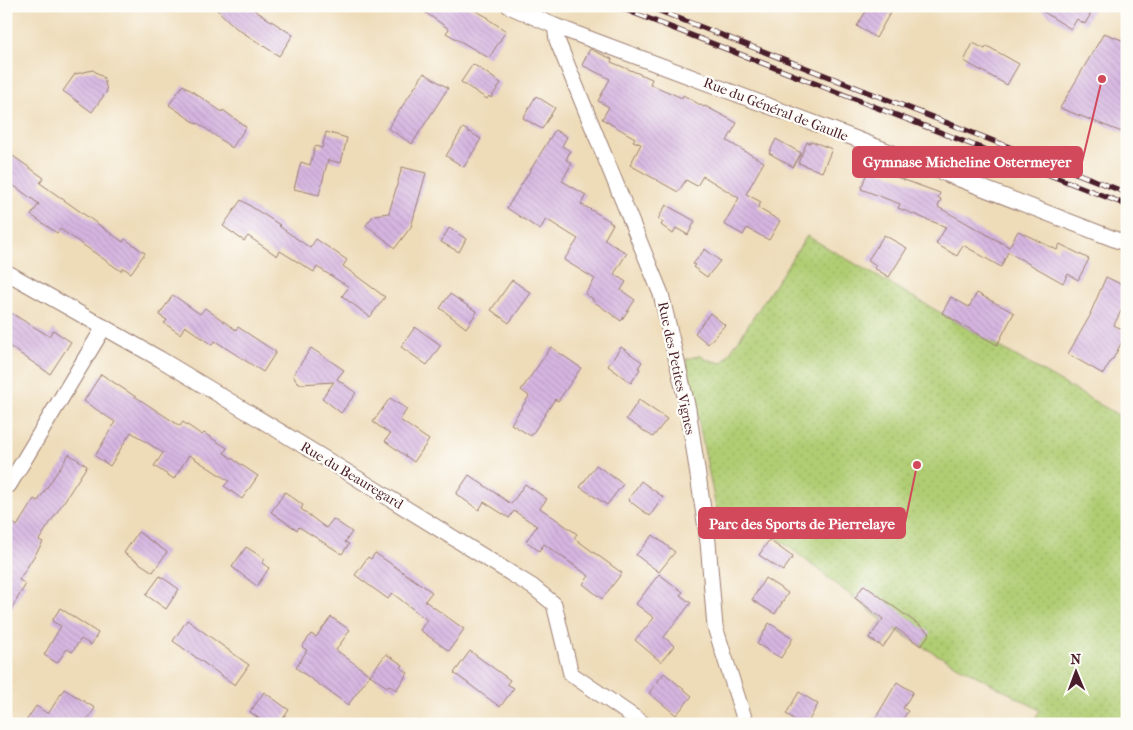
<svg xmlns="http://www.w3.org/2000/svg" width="1133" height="730" viewBox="0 0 1133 730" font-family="'IM FELL French Canon',serif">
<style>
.park{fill:url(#park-dots);stroke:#7d764f}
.building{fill:url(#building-back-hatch)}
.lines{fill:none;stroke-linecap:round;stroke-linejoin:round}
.street-casing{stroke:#9c7e72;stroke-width:17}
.street{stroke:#fff;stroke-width:15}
.rail-casing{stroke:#4a1f2b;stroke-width:5.5}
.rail{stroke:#fdfcf7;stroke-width:4;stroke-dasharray:11;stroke-linecap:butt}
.labels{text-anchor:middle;stroke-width:4.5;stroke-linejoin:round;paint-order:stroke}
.street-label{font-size:14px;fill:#4a1f2b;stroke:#fdfcf7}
.leader{fill:none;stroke:#d1495b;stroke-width:2}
.callout-dot{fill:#d1495b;stroke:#fdfcf7;stroke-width:2}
.callout{fill:#d1495b;stroke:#d1495b;stroke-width:2}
.callout-label{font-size:15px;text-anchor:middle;font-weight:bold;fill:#fff}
</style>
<defs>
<pattern id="park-dots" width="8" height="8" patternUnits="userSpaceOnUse" patternTransform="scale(1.25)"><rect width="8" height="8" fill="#b0cd73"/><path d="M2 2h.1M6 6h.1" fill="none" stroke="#99b064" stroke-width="1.8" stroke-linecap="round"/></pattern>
<pattern id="building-back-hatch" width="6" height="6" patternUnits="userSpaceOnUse" patternTransform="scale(1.25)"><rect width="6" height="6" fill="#d6b6e1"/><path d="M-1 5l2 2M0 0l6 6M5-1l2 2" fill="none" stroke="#b99cc1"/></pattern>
</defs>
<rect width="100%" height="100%" fill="#fdfcf7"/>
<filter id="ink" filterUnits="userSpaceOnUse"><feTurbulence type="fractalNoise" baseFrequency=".02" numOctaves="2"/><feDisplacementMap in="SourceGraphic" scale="10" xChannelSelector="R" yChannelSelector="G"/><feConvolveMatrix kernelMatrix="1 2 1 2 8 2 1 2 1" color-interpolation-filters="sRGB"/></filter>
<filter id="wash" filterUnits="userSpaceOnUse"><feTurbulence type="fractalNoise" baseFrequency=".0096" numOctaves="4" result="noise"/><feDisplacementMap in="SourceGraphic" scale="20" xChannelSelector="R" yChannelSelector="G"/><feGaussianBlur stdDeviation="1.12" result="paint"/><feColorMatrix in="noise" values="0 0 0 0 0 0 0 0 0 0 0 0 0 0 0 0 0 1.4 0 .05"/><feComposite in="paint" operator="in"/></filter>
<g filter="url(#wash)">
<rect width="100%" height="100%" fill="#eedcb9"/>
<!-- park -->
<path class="park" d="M807,236L1127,420V724H1032L1040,710L921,646L895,629L883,647L869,638L882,620L742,510L717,513L686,359L702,355L704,359L723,363Z"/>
<g id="blocks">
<!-- building -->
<g class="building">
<path d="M213,6H248L293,35L279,56L236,28Z"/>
<path d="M416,6H467L489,18L488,19L506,31L489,58L446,33L449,29Z"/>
<path d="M869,6H894L876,38L857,26Z"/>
<path d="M1034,6H1095L1085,24L1077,19L1071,29Z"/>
<path d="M1104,33L1127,42V134L1060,108Z"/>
<path d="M973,43L985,49L987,46L1019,64L1007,85L964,61Z"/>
<path d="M590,49L612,59L611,62L652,79L650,84L682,98L683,95L704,107L705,106L737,123L727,141L764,162L746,194L761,202L758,208L780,221L769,240L747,228L743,235L724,224L739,198L703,176L697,186L686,180L678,192L630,165L641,144L633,141L635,138L602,119L609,107L598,101L610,79L582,65Z"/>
<path d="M473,64L501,83L491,98L489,96L487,99L461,82Z"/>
<path d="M93,70L104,78L107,91L92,112L63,91L75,74Z"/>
<path d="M424,73L448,88L412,144L388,128Z"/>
<path d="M183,85L222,112L223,110L246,127L232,148L198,123L197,124L169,105Z"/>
<path d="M536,96L555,108L542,129L523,118Z"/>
<path d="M463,128L481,139L464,167L446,156Z"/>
<path d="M555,130L567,137L562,146L570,151L566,160L572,163L562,181L586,195L581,204L610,221L609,222L613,224L604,240L627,253L614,274L626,282L621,290L635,300L621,321L592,300L593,299L585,294L595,279L564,260L578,239L546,219L540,230L507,208Z"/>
<path d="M326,132L347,138L341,163L328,160L319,195L294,189L301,162L310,165L315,146L322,148Z"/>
<path d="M776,139L801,153L793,167L769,153Z"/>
<path d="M811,141L832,149L822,172L798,163L807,142L810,143Z"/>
<path d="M6,151L44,178L40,183L123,242L125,239L145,253L131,273L123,268L121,271L60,229L57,233L31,215L39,204L6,180Z"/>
<path d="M402,167L426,173L411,227L395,248L366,225L374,215L389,213Z"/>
<path d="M869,167L940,193L938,198L941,199L938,207L1009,247L1018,231L1057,250L1060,244L1089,259L1078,280L1068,274L1063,283L1008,252L1001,267L963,245L957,256L936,244L946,227L898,208L900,204L861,189Z"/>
<path d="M241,200L280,225L279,226L310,248L316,239L347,260L343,266L385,297L370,317L342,296L349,287L317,267L314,272L280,251L277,256L248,236L244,241L223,226Z"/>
<path d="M666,205L695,221L688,235L676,228L673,234L661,225L663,222L658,219Z"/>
<path d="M449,228L466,239L459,252L441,242Z"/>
<path d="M884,235L907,248L889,277L874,268L876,265L868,260Z"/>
<path d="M705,249L720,261L707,277L693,267L695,265L693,264Z"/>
<path d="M1106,277L1127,287V299L1114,325L1127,332L1113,359H1112L1103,374L1068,354L1091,314H1090Z"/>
<path d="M512,280L531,293L509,323L491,310Z"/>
<path d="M977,293L1014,313L997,345L942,313L951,297L969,307Z"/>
<path d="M450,294L477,312L466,328L440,308Z"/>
<path d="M173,295L200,314L205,308L236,330L238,327L276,352L263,372L215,341L212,345L185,326L180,334L164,323L167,320L159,315Z"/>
<path d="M6,310L49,336L53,330L71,342L50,374L6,344Z"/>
<path d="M710,313L725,325L708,344L695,333Z"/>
<path d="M415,327L441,345L427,365L401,347Z"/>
<path d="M551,347L581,368L558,401L555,399L531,436L511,424L529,396L521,390Z"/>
<path d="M621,347L642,362L638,368L640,369L631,383L608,366Z"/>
<path d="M311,348L344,370L337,379L356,393L341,413L322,398L334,382L301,384L296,381L293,375Z"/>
<path d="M101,374L180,426L183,422L202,435L204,433L227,448L224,453L258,476L242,499L224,486L229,481L189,455L174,479L154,466L163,453L131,432L110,466L95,456L115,422L84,401Z"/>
<path d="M390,398L407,409L400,420L429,440L414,462L385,441L390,434L373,422Z"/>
<path d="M639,400L667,419L653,437L626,419Z"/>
<path d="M69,454L87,466L39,540L43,542L19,580L26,584L6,618V531L12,522L17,526L34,499L38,501Z"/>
<path d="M596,465L623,484L607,505L580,487Z"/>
<path d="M469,475L511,504L525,484L547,499L540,508L577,534L574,538L622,573L602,599L583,584L589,576L544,544L539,551L526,541L537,526L514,511L509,518L484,502L479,510L456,494Z"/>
<path d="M641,481L663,497L650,516L628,500Z"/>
<path d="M285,492L303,505L301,509L326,528L333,519L352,532L345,542L349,544L342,554L299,527L297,530L271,512Z"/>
<path d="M138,532L167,552L153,572L124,553Z"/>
<path d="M653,535L675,552L659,572L636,555Z"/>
<path d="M769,540L793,557L783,571L759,555Z"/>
<path d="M246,547L265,559L262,563L269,568L257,586L232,567Z"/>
<path d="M375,553L432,592L425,601L464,629L449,651L420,630L427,620L392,593L388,599L355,575L368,557L371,559Z"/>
<path d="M659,574L683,592L680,595L691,603L664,637L674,646L661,662L635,640L654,618L636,604Z"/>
<path d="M160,576L179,589L166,609L146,595Z"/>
<path d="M765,578L788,593L775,614L752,600Z"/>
<path d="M864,585L930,633L921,646L896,628L883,647L869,638L883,619L855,598Z"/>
<path d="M60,608L98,633L91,645L81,639L72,652L67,649L57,663L44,655L61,626L52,621Z"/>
<path d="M331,617L350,630L336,650L370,675L348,705L296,668L307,650L302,647L311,634L316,637Z"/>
<path d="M187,620L249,665L235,685L173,641Z"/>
<path d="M769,623L793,638L781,658L757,644Z"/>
<path d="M470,651L510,680L507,684L514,688L500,707L454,673Z"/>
<path d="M386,654L403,665L401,668L408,673L396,690L389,685L387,687L370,675Z"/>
<path d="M664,673L692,696L676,715L649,693Z"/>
<path d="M897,682L913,692L903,708L908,711L900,724H872Z"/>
<path d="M64,689L95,708L85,724H24L36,706L48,714Z"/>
<path d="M264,692L289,710L279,724H267L250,712Z"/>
<path d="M799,692L818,704L807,724H802L786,714Z"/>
</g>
</g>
</g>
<g filter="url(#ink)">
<use href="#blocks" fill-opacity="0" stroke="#9c7e72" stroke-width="1"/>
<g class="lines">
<!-- street casing -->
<g class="street-casing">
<g id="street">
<path d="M509,6L555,26L846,135L1127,244"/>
<path d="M555,26L557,40L559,45L661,294L688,409L708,542L715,627L746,724"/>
<path d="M6,272L160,359L347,472L533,587L554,604L571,674L644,724"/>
<path d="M6,486L9,485L104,327"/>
</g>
</g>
<!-- street -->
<use href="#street" class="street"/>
<!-- rail casing -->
<g class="rail-casing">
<g id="rail">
<path d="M616,6L1127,205"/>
<path d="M647,6L1127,193"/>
</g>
</g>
<!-- rail -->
<use href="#rail" class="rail"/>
</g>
</g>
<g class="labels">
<!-- street labels -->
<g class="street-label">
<text transform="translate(776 109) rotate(21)" y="5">Rue du Général de Gaulle</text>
<text transform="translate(677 368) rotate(78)" y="5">Rue des Petites Vignes</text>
<text transform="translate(352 475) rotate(31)" y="5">Rue du Beauregard</text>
</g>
</g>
<!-- callouts -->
<path class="leader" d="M1102 79L1082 162M917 465L905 523"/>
<g class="callout-dot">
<circle cx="1102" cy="79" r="5"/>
<circle cx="917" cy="465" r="5"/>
</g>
<g class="callout">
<rect x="853" y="147" width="229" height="30" rx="5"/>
<rect x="699" y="508" width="206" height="30" rx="5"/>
</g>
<g class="callout-label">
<text x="967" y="167">Gymnase Micheline Ostermeyer</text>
<text x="802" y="529">Parc des Sports de Pierrelaye</text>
</g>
<!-- margin -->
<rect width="1133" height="730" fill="none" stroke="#fdfcf7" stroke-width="25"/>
<!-- north arrow -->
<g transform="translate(1076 672) rotate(359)" stroke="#fdfcf7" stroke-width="4" paint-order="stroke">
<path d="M0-4L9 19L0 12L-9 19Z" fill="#4a1f2b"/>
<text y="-8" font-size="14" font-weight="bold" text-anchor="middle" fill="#4a1f2b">N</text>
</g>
</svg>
